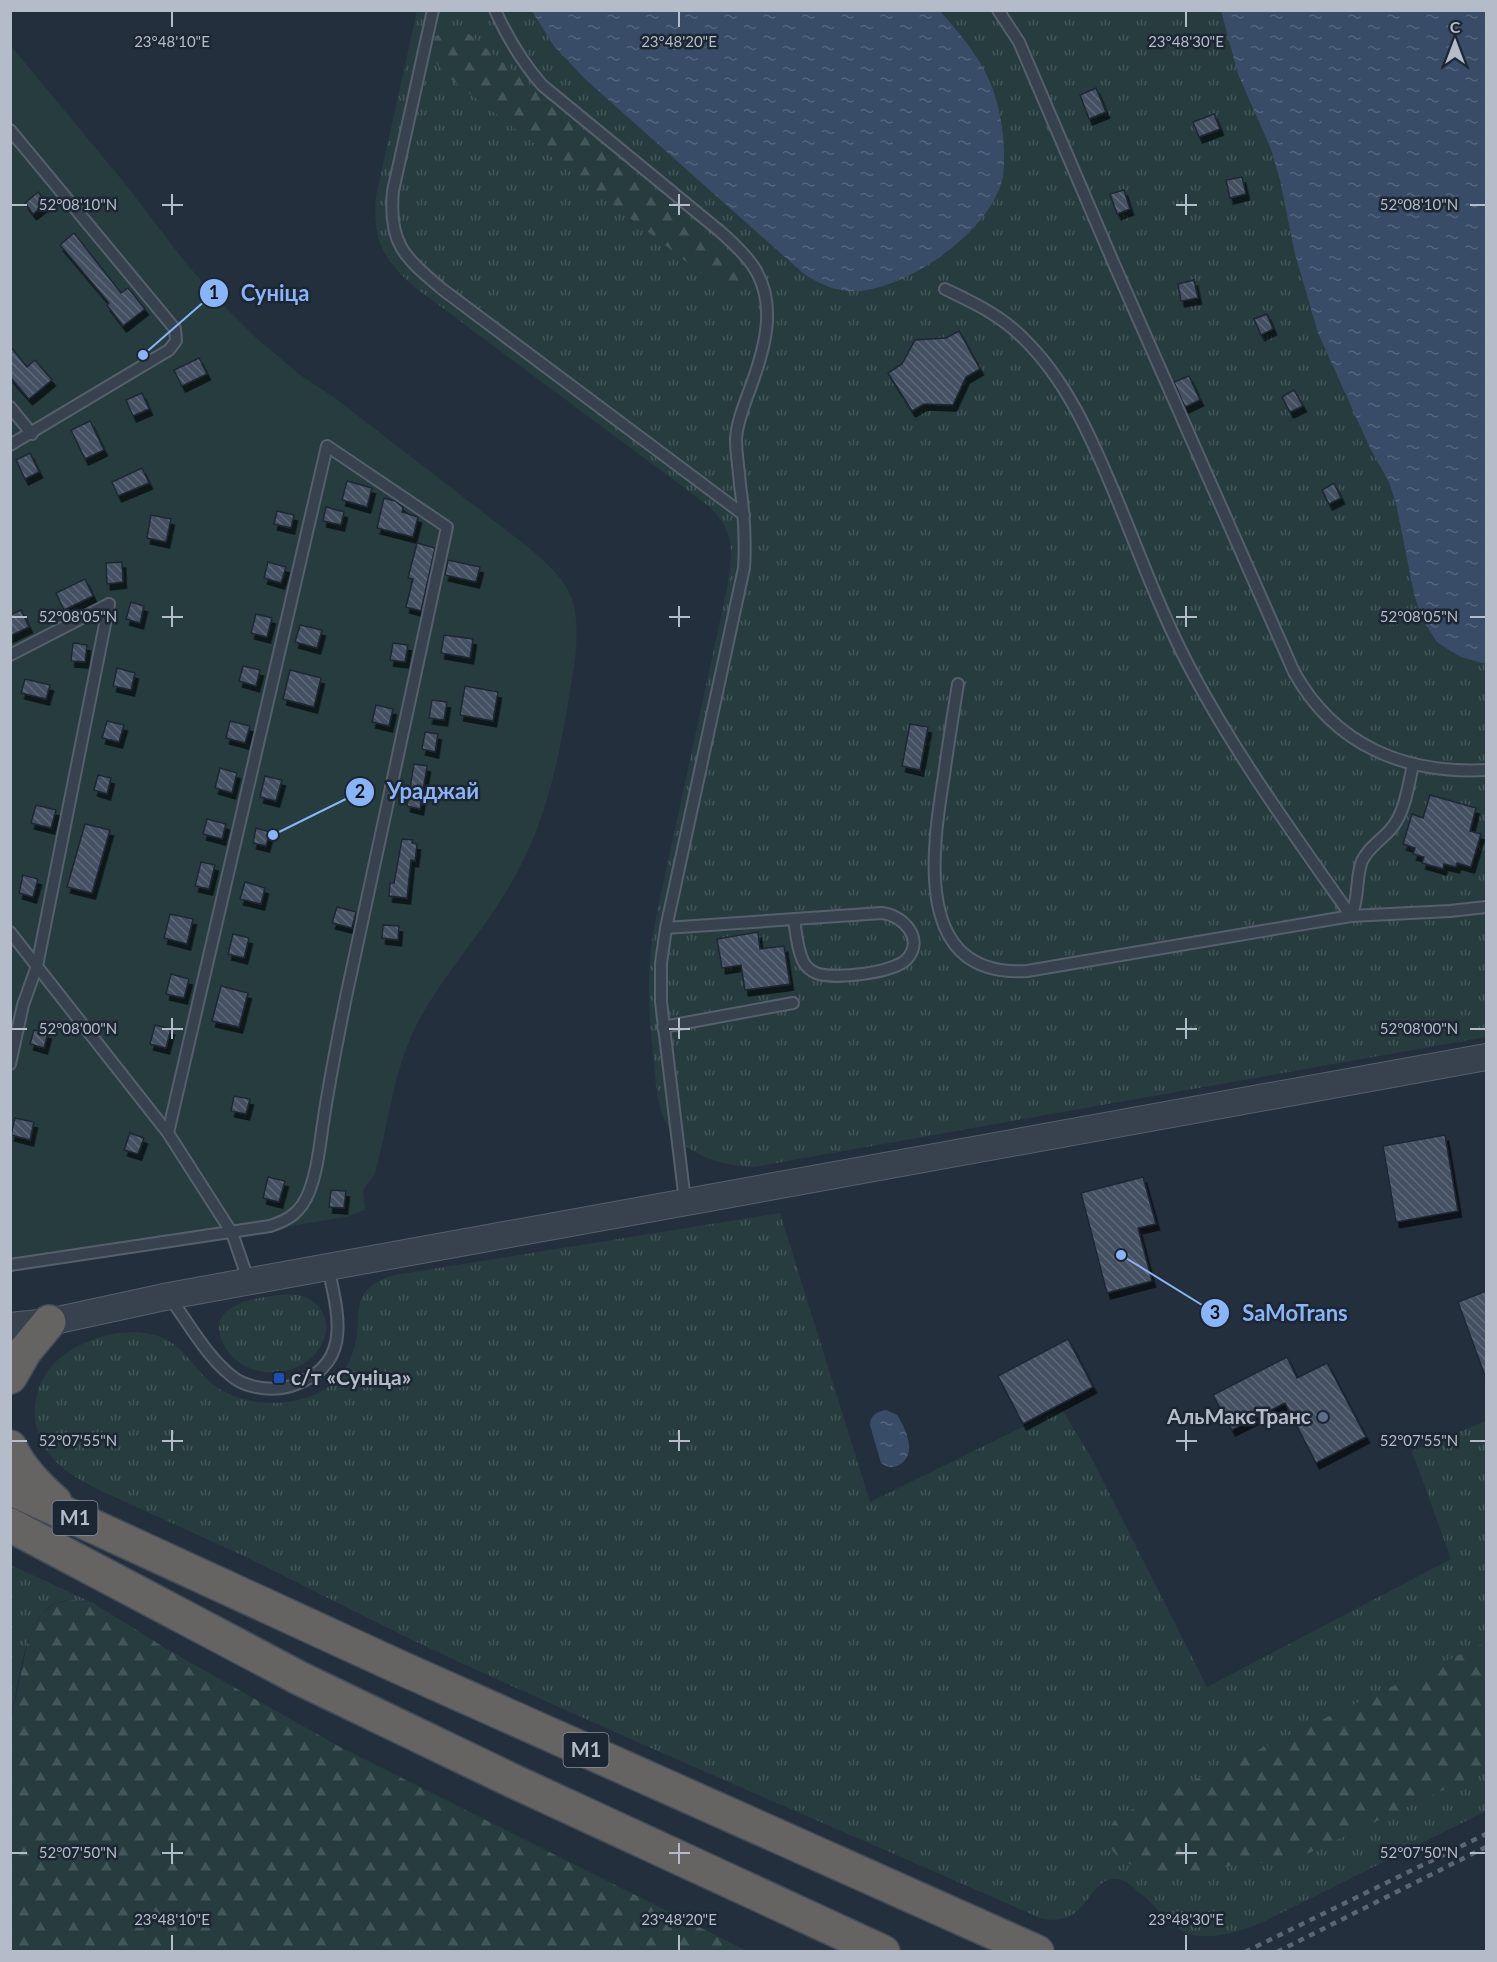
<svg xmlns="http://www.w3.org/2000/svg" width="1497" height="1962" viewBox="0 0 1497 1962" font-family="Lato,sans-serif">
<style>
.grass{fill:url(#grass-tufts)}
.forest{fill:url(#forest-firs)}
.garden{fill:#263c3f}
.water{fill:url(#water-ripples)}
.building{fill:url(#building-back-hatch);stroke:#1f2835;stroke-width:1.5;filter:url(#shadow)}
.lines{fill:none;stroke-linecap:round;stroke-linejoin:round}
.service-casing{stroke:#565f6c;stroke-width:14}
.tertiary-casing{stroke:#565f6c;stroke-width:28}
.trunk-casing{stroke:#434c59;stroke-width:36}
.service{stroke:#38414e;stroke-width:10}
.tertiary{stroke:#38414e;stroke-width:26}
.trunk{stroke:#656462;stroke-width:33}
.rail{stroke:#5a6575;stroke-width:4.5;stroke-dasharray:6 6;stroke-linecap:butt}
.ticks{fill:none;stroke:#b4bcc9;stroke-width:2}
.transit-dot{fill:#1a4fb4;stroke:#1d2633;stroke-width:2}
.service-dot{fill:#5c6f8a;stroke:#1d2633;stroke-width:2}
.labels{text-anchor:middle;stroke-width:5;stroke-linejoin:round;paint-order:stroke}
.shield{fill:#1d2633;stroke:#878f9c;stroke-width:1.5}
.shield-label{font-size:20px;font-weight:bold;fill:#b4bcc9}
.poi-label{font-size:21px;font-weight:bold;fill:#b4bcc9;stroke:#1d2633;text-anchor:start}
.ticks-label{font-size:15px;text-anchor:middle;fill:#b4bcc9;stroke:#1d2633;stroke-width:5;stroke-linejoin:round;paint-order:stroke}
.leader{fill:none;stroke:#8ab4f8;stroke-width:2}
.callout-dot{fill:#8ab4f8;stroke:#1d2633;stroke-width:2}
.mark-label{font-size:18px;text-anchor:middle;font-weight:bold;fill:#111}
.callout-label{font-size:22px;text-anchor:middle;font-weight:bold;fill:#8ab4f8;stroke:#1d2633;stroke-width:5;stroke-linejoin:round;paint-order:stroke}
</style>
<defs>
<pattern id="grass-tufts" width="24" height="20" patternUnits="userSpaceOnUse" patternTransform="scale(1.5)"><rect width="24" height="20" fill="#263c3f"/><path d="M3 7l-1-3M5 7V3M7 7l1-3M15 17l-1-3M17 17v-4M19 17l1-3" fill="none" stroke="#435659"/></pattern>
<pattern id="forest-firs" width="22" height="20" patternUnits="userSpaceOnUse" patternTransform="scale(1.5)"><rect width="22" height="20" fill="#263c3f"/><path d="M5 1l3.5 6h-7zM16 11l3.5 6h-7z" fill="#435659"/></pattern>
<pattern id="water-ripples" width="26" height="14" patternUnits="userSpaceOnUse" patternTransform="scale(1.5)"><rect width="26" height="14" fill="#394c67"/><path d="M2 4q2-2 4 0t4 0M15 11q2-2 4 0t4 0" fill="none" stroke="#53647b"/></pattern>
<pattern id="building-back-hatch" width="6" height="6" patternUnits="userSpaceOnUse" patternTransform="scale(1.5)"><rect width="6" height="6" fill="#455162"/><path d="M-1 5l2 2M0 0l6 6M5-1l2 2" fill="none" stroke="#5d6877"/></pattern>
<filter id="shadow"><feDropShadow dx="3.5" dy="6" stdDeviation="0" flood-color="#0009"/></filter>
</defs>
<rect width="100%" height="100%" fill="#242f3e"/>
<!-- grass -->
<g class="grass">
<path d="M417,11H1486V1037L753,1167C721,1165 693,1158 672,1132C657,1112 656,1086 654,1062C648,1011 646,967 656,917L728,584C733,548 735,530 706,504L417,289C384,261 372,241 376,196Z"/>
<path d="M780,1213L870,1502L1061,1408L1091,1457L1207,1687L1451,1559L1412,1451L1486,1421V1811L1261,1923C1235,1933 1198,1946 1173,1925C1161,1915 1152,1902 1140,1893C1133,1887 1126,1880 1116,1879C1086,1877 1090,1930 1040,1918C857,1837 673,1759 490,1676C407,1639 327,1597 246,1557C211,1541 176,1525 141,1509C111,1494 72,1482 50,1455C32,1433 30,1402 44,1377C64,1341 130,1320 167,1340C184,1349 194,1367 208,1380C232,1404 278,1408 309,1397C337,1387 352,1365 357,1336C359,1323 356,1307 363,1296C368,1286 379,1281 389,1276Z"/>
<path d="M290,1294C321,1296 336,1323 319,1349C297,1381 244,1380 225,1347C200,1302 260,1297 290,1294Z"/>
<path d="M11,1565L93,1603C81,1601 68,1598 56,1603C24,1615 17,1691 11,1721Z"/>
</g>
<!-- forest -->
<g class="forest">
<path d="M449,28L458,29L469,34L729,251L744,275V284L738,290H728L719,287L447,76C431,61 423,38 449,28Z"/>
<path d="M73,1600L93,1603L170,1651L340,1747L747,1951H11V1721L27,1645L34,1627L42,1613L56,1603Z"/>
<path d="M1486,1642V1770L1294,1860C1276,1863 1258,1862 1239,1865C1203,1869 1164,1881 1130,1864C1121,1859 1113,1855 1110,1845C1106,1833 1110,1825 1118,1816Z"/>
</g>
<!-- garden -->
<path class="garden" d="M11,46L127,186L185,262L217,299L252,334L300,375L335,398L528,547C546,562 566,579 573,602C581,634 574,666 569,697C558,765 544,831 507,890C480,936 443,975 418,1022C393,1070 389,1123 375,1174L363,1190L365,1210L346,1217L11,1272Z"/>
<!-- water -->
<g class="water">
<path d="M532,11H940C976,52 997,79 1003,135C1004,148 1005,162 1003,176C993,229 912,286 860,291C840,293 820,285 804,274L585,79L554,46Z"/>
<path d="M1221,11H1486V664L1461,657L1449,650L1437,642L1422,619L1414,594L1396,503L1389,482L1370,448L1318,333L1295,254L1280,180L1271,149L1238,74Z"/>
<path d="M886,1410L897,1415C906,1429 918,1455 899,1465C892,1469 887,1467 881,1463L870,1425C870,1415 877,1412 886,1410Z"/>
</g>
<!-- building -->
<g class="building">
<path d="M1096,88L1106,112L1089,119L1080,95Z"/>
<path d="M1214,114L1220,129L1199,137L1193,122Z"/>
<path d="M1242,177L1246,194L1230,198L1226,180Z"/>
<path d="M1124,190L1130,209L1117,214L1110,194Z"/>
<path d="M38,192L47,203L33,214L25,203Z"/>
<path d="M74,233L121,293L128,288L145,309L123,326L107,305L109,303L60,245Z"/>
<path d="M1194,280L1198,298L1181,301L1178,284Z"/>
<path d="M1267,314L1273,329L1261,335L1254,319Z"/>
<path d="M959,331L980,369L966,377L953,405L924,404L912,411L888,373L902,364L915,340L946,338Z"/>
<path d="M10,346L27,367L35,360L52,380L29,399L10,377Z"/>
<path d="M199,358L207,374L182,386L174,370Z"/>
<path d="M1189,376L1200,400L1185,407L1174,382Z"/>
<path d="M1294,390L1303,406L1290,412L1282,397Z"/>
<path d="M142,393L149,409L133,416L126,400Z"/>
<path d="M90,421L104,450L85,459L71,430Z"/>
<path d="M30,453L39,472L25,479L16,460Z"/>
<path d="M142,468L149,483L118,496L112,482Z"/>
<path d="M347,481L372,488L367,507L342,500Z"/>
<path d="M1334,483L1341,498L1329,504L1322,490Z"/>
<path d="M384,498L395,501L403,507L402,512L418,517L413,537L377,528Z"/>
<path d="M326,507L344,512L341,525L323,521Z"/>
<path d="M277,511L294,515L291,528L274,524Z"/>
<path d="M151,515L171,519L166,542L147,538Z"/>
<path d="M417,543L435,548L421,611L406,607L413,579L408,578Z"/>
<path d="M448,560L480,567L476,582L445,575Z"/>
<path d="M122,562L123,582L107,584L106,563Z"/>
<path d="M268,562L286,567L281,583L264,578Z"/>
<path d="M85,579L93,596L64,610L56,593Z"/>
<path d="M131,602L144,606L140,623L126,619Z"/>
<path d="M21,610L29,627L10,636V615Z"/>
<path d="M256,614L272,618L267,637L251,633Z"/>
<path d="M300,625L322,630L317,648L295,642Z"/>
<path d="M444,635L473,639L470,658L441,653Z"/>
<path d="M73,643L87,645L85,662L71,661Z"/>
<path d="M393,643L408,645L405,662L390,660Z"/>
<path d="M243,666L260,670L256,686L239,681Z"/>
<path d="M117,668L135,673L131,690L113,686Z"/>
<path d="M290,670L321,678L314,707L283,699Z"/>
<path d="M25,679L50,685L46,699L21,693Z"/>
<path d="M465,686L498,692L493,721L460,715Z"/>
<path d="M432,700L447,702L444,720L429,718Z"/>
<path d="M376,705L393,709L389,726L372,722Z"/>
<path d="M107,721L124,725L119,742L102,738Z"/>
<path d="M230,721L250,726L245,743L226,738Z"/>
<path d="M910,724L928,727L920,770L902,766Z"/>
<path d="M425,732L438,734L435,752L422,749Z"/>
<path d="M414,764L427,766L420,809L407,806Z"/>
<path d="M220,768L237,773L232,793L215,788Z"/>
<path d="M98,775L111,778L107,794L94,790Z"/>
<path d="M265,776L282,780L276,801L260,797Z"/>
<path d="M1430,795L1476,808L1470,831L1481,834L1471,867L1457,863L1456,867L1444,864L1443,869L1422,863L1424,857L1413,854L1415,848L1403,844L1412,814L1423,818Z"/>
<path d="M36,805L56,810L51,828L31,823Z"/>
<path d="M207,819L226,824L222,839L203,834Z"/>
<path d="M85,824L110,830L92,893L67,887Z"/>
<path d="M256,828L270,832L266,846L253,843Z"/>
<path d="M402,839L413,840L412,843L417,844L415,861L411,860L407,898L389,896L390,883H394Z"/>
<path d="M201,862L215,865L209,889L195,886Z"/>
<path d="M23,875L38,879L33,897L19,893Z"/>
<path d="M245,882L265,888L261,904L240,899Z"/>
<path d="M337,907L356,912L352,928L332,923Z"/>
<path d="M170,914L193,919L187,944L164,938Z"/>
<path d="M383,925L399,926L398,940L382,938Z"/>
<path d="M758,932L760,949L784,946L790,984L745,990L741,965L722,968L717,939Z"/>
<path d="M233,934L249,938L244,958L228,954Z"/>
<path d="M171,974L189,979L184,998L166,994Z"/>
<path d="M221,986L248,993L239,1027L212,1021Z"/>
<path d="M155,1025L171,1029L166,1048L150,1044Z"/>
<path d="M34,1030L48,1033L44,1048L30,1044Z"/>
<path d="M234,1096L250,1099L246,1114L231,1111Z"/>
<path d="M15,1118L34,1122L30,1140L11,1135Z"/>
<path d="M130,1133L144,1138L138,1154L124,1150Z"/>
<path d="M1445,1135L1458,1211L1396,1222L1383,1146Z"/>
<path d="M268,1177L285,1181L279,1202L263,1198Z"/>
<path d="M1143,1177L1156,1224L1138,1228L1152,1281L1107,1293L1081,1193Z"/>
<path d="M331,1190L346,1191L344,1208L329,1207Z"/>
<path d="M1486,1291V1375L1485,1376L1458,1302Z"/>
<path d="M1068,1339L1093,1387L1023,1424L998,1376Z"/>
<path d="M1287,1357L1297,1378L1327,1363L1366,1437L1316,1463L1285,1403L1232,1430L1213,1395Z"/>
</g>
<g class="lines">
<!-- service casing -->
<g class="service-casing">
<g id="service">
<path d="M433,10L393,191C388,243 404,257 442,289L744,515"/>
<path d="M495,10C508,39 522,62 542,85L722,233C733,243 745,254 753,266C778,303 765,348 751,386C745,403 737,421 736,439C736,454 739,470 740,485C744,513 746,539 744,568L666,928L661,963V1002L685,1201"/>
<path d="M998,10L1019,42L1114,264L1294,672C1335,746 1405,774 1486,770"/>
<path d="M10,130L175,329L176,341L169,350L10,445"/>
<path d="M945,289C972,302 1000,315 1022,337C1066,379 1091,437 1114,492C1139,552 1161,614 1192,672C1238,758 1295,836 1351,916L1450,911L1486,907"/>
<path d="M10,407L32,434"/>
<path d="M10,655L109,604"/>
<path d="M958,684C953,715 948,745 944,775C932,850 912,978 1027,971L1351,916C1360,896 1355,879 1362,861C1368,848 1380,841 1390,830C1405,814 1408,786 1413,765"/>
<path d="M666,928L882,913C903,915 925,939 907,959C894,973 833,980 816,973C811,971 805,966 803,961C797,949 796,932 794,919"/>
<path d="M10,932L168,1133L232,1233L249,1282"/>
<path d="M663,1027L793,1003"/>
<path d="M10,1064L23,1005L37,966L109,604"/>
<path d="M10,1265L270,1226C289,1220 301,1212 309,1192C318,1169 320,1142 324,1117C330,1077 338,1037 346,997C379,840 414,684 447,527L327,446L168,1133"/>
<path d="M170,1298C190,1325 209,1361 237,1380C252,1389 275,1391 291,1386C353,1366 339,1317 328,1267"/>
</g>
</g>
<!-- tertiary casing -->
<g class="tertiary-casing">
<path id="tertiary" d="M10,1326L49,1322L169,1296L328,1267L1486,1057"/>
</g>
<!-- trunk casing -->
<g class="trunk-casing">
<g id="trunk">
<path d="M10,1377L25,1351L49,1322"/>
<path d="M10,1447C20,1469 38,1487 55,1502"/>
<path d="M10,1488L399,1667L1037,1952"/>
<path d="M10,1525L299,1678L513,1781L883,1952"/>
</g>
</g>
<!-- service -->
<use href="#service" class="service"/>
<!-- tertiary -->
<use href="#tertiary" class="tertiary"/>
<!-- trunk -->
<use href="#trunk" class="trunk"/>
<!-- rail -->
<g class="rail">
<path d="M1245,1952L1486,1834"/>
<path d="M1277,1952L1486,1847"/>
</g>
</g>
<!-- ticks -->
<path class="ticks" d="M172,12V27M679,12V27M1186,12V27M172,194V215M679,194V215M1186,194V215M12,205H27M162,205H183M669,205H690M1176,205H1197M1470,205H1485M172,606V627M679,606V627M1186,606V627M12,617H27M162,617H183M669,617H690M1176,617H1197M1470,617H1485M172,1018V1039M679,1018V1039M1186,1018V1039M12,1029H27M162,1029H183M669,1029H690M1176,1029H1197M1470,1029H1485M172,1430V1451M679,1430V1451M1186,1430V1451M12,1441H27M162,1441H183M669,1441H690M1176,1441H1197M1470,1441H1485M172,1843V1864M679,1843V1864M1186,1843V1864M12,1853H27M162,1853H183M669,1853H690M1176,1853H1197M1470,1853H1485M172,1935V1950M679,1935V1950M1186,1935V1950"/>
<!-- markers -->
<rect class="transit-dot" x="273" y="1372" width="12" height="12" rx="3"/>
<circle class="service-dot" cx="1323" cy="1417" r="6"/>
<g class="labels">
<!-- shield labels -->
<g class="shield">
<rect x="52.5" y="1501" width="45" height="34" rx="4.5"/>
<rect x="563.5" y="1733" width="45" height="34" rx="4.5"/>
</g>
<g class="shield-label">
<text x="75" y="1525">М1</text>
<text x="586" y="1757">М1</text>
</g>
<!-- poi labels -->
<g class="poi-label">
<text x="291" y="1385">с/т «Суніца»</text>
<text x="1311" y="1424" text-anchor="end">АльМаксТранс</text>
</g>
</g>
<g class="ticks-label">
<text x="172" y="47">23°48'10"E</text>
<text x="679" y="47">23°48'20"E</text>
<text x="1186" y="47">23°48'30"E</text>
<text x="78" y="210">52°08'10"N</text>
<text x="1419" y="210">52°08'10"N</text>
<text x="78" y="622">52°08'05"N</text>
<text x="1419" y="622">52°08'05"N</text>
<text x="78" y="1034">52°08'00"N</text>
<text x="1419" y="1034">52°08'00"N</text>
<text x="78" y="1446">52°07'55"N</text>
<text x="1419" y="1446">52°07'55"N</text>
<text x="78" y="1858">52°07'50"N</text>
<text x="1419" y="1858">52°07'50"N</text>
<text x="172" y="1925">23°48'10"E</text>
<text x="679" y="1925">23°48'20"E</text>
<text x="1186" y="1925">23°48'30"E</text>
</g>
<!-- callouts -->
<path class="leader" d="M143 355L214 293M273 835L360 792M1121 1255L1215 1313"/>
<g class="callout-dot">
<circle cx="143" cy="355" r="6"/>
<circle cx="273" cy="835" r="6"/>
<circle cx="1121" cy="1255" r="6"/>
<circle cx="214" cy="293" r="15"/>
<circle cx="360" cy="792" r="15"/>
<circle cx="1215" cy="1313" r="15"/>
</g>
<g class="mark-label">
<text x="214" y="299">1</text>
<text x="360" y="798">2</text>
<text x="1215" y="1319">3</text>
</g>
<g class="callout-label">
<text x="275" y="301">Суніца</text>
<text x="433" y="799">Ураджай</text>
<text x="1295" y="1321">SaMoTrans</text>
</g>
<!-- border -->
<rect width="1497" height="1962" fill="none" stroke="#b4bcc9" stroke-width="24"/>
<!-- north arrow -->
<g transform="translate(1455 42)" stroke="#1d2633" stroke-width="4.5" paint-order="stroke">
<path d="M0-4.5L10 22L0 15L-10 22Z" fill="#b4bcc9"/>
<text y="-9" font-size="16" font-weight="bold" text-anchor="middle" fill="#b4bcc9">С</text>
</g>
</svg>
